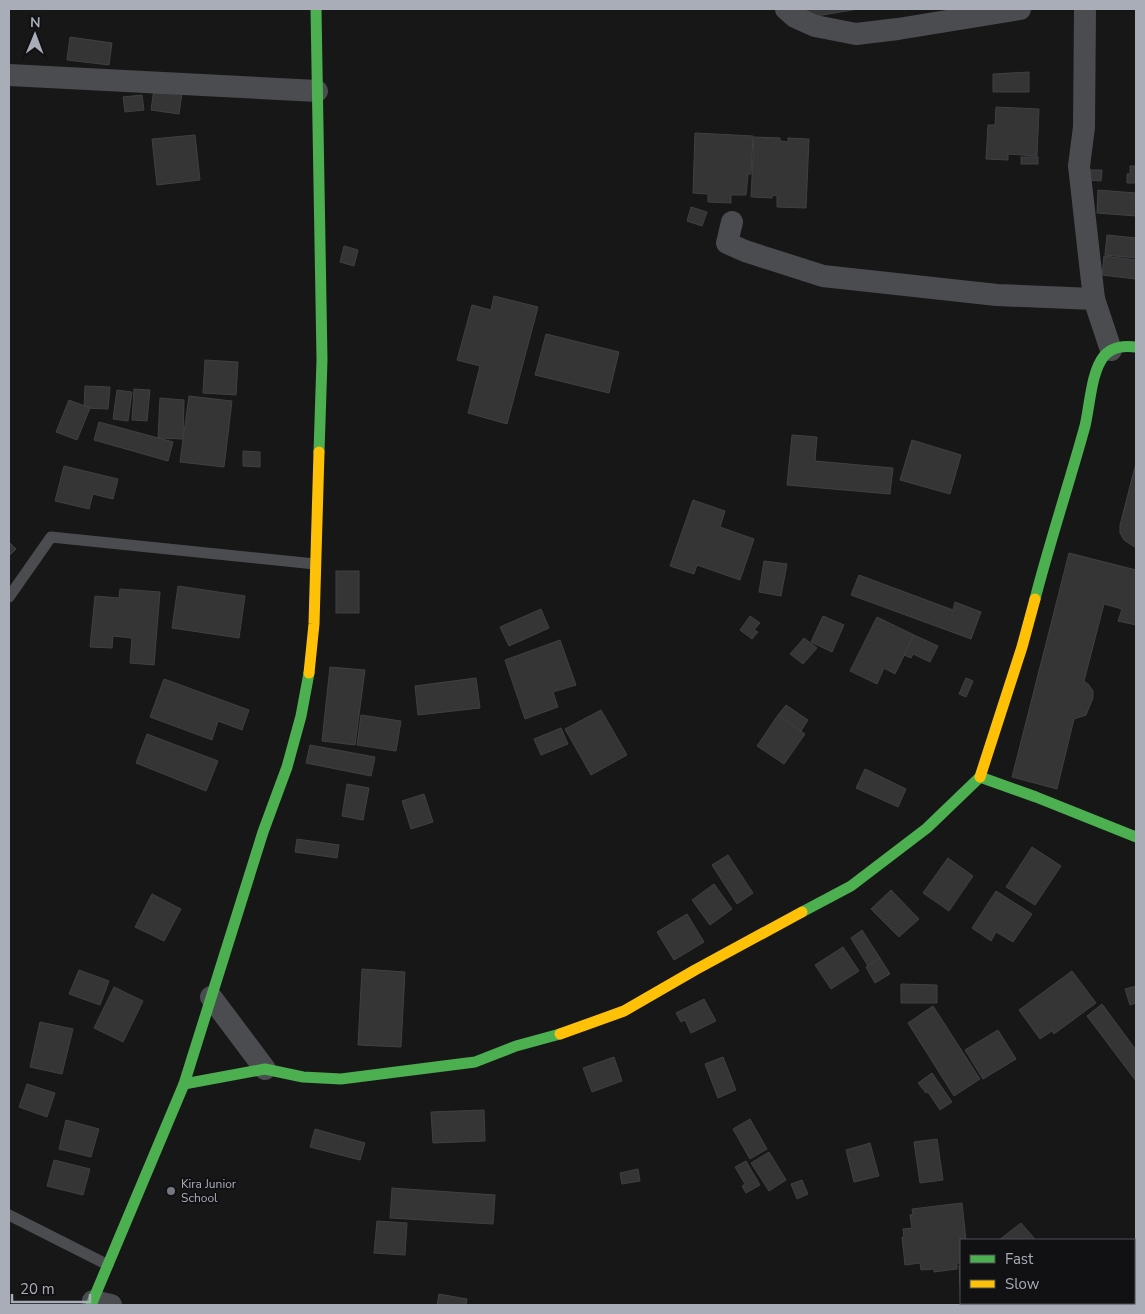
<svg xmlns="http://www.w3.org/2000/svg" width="1145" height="1314" viewBox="0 0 1145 1314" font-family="'Nunito Sans',sans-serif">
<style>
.building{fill:#353536;stroke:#3f4043}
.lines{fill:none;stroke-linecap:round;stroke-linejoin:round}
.lane{stroke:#4b4c50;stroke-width:11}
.street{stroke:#4b4c50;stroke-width:22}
.fast{stroke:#4caf50;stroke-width:11}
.slow{stroke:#ffc107;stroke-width:11}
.poi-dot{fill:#757880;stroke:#111113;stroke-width:2}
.labels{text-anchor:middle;stroke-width:4;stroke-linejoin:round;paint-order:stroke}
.poi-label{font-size:12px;fill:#a8adb8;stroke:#111113;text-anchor:start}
</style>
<rect width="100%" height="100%" fill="#171717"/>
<!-- building -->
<g class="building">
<path d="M804,9H858L805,18Z"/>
<path d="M70,37L112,43L109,65L67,60Z"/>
<path d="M1029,72V92H993V74Z"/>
<path d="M154,89L182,93L179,114L151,110Z"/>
<path d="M142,95L144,110L125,112L123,97Z"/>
<path d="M996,107L1039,109L1037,156L1008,154V160L986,159L988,125H995Z"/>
<path d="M695,133L753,136L751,174H748L746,195H731V203L708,202V194L693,193Z"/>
<path d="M195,135L200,180L157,185L152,139Z"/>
<path d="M754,137L780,138V141L788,142V138L809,139L806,208L777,207V196L772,195V198L751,197Z"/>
<rect x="1021" y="157" width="17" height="7"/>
<path d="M1130,166H1136V183H1127V174H1130Z"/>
<path d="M1089,170H1102L1101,181L1088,180Z"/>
<path d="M1098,190L1136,193V216L1097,213Z"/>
<path d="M691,207L707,212L702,226L687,221Z"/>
<path d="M1107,235L1136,238V258L1105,255Z"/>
<path d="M344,246L358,250L354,266L340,262Z"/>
<path d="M1104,256L1136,260V279L1102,275Z"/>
<path d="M494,296L538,307L507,424L468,413L480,366L457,360L472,305L491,310Z"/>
<path d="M546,334L619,352L609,393L535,375Z"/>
<path d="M205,360L238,362L236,395L203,393Z"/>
<path d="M85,386L110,387L108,409L84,408Z"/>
<path d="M134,389L150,390L147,421L132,420Z"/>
<path d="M117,390L132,392L128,421L113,419Z"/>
<path d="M189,396L232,401L224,467L180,462Z"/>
<path d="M160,398L184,400L183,439L158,438Z"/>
<path d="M69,400L90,408L77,440L56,432Z"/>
<path d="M99,422L173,442L168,461L94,440Z"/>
<path d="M792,435L817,437L815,461L893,468L890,494L787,485Z"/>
<path d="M912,440L961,455L950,494L900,480Z"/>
<path d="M243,451L260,452V467L243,466Z"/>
<path d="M1136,463V547L1133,546L1124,540L1120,533V525Z"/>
<path d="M64,466L118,479L113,499L93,494L89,509L55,501Z"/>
<path d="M693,500L725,511L720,527L754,539L740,580L697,565L694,574L670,566Z"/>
<path d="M9,542L16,549L9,556Z"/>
<path d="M1069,553L1136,570V625L1118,621L1122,609L1104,604L1084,681L1089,685L1093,691V698L1086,715L1074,719L1057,789L1012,777Z"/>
<path d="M764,561L787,564L781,596L759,592Z"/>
<rect x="336" y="571" width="23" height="42"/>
<path d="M859,575L953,610L955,602L981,612L971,639L851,595Z"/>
<path d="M178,586L245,596L239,638L172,628Z"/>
<path d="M120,589L160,592L154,665L130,663L132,638L113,636L112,648L90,647L95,596L119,598Z"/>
<path d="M541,609L549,628L509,646L500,627Z"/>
<path d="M750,616L760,623L754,630L758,632L752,639L740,630Z"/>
<path d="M823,616L844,625L832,652L811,642Z"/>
<path d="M877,617L914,635L895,674L884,668L877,684L850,671Z"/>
<path d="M914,635L938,646L930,662L913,654L911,658L904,655Z"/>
<path d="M804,638L817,648L803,664L790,654Z"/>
<path d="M560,640L576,685L553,692L558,707L525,719L505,660Z"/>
<path d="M330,667L365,670L355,745L322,741Z"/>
<path d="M476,678L480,708L418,715L415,686Z"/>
<path d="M966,678L973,681L966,697L959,694Z"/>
<path d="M164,679L249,710L242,730L218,721L212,740L150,717Z"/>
<path d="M786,705L808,720L801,731L778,715Z"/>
<path d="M601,710L627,755L591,775L565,729Z"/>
<path d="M361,715L401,721L396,751L357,745Z"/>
<path d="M778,715L805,734L784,764L757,746Z"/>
<path d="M561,728L568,744L541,755L534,739Z"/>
<path d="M147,734L218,761L206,791L136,763Z"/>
<path d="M310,745L375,757L371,776L306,763Z"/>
<path d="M865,769L906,789L898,807L856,788Z"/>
<path d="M347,784L369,788L363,820L342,816Z"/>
<path d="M424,794L433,822L411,829L402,801Z"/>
<path d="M297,839L339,845L337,858L295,852Z"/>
<path d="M1032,847L1061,866L1035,905L1006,887Z"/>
<path d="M728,855L753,893L737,904L712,865Z"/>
<path d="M948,858L973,876L949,911L923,893Z"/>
<path d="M714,884L732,909L710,925L692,900Z"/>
<path d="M891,890L919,919L899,937L871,909Z"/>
<path d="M996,891L1032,914L1013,942L996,932L991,941L972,928Z"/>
<path d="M152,894L181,909L164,941L135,927Z"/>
<path d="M687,914L704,942L674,960L657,932Z"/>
<path d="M862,930L880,958L868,966L851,938Z"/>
<path d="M843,947L859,971L831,989L815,965Z"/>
<path d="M880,958L890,974L875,983L866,967Z"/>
<path d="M362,969L405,972L401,1047L358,1045Z"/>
<path d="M79,970L109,981L100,1005L69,994Z"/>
<path d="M1072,971L1096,1003L1054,1034L1052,1031L1040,1039L1019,1010Z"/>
<path d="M901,984L937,985V1003H901Z"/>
<path d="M1136,986V1003L1130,1005L1125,989Z"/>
<path d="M114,987L143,1001L123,1042L94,1028Z"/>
<path d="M704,999L716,1021L691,1033L685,1020L681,1022L676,1013Z"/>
<path d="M1102,1004L1136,1050V1081L1087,1016Z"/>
<path d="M933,1006L980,1079L954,1096L908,1023Z"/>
<path d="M40,1022L73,1029L62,1074L30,1067Z"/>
<path d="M998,1030L1016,1059L983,1079L965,1050Z"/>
<path d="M614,1057L622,1081L592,1092L583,1068Z"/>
<path d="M723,1057L736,1090L718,1098L705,1064Z"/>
<path d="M932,1073L952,1102L940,1110L928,1092L926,1093L918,1083Z"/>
<path d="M27,1084L55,1093L47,1117L19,1107Z"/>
<path d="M484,1110L485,1141L433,1143L431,1112Z"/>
<path d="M750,1119L767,1149L750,1159L733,1129Z"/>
<path d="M66,1120L99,1129L91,1157L59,1149Z"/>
<path d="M315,1129L365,1143L360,1160L310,1147Z"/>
<path d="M937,1139L943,1180L920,1183L914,1142Z"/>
<path d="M870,1143L879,1176L854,1182L846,1150Z"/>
<path d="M769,1152L786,1180L769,1191L751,1163Z"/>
<path d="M54,1160L90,1169L83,1195L47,1186Z"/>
<path d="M746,1161L760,1185L746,1193L742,1186L745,1184L735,1167Z"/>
<path d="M638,1169L640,1181L622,1184L620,1173Z"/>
<path d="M802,1180L808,1194L797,1199L791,1184Z"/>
<path d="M392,1188L495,1195L493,1224L390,1218Z"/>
<path d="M962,1203L966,1240H961V1263H957V1269L934,1272V1269L921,1270L920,1263L905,1265L902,1237H904L903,1229L912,1228L910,1215L913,1214L912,1209Z"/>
<path d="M377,1221L407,1223L405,1255L374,1253Z"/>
<path d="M1021,1223L1034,1238L1032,1240H999Z"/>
<path d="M961,1265V1302L959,1266Z"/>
<path d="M439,1294L467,1299L466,1305H437Z"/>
<rect x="961" y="1303" width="23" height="2"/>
</g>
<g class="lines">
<!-- lane -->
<g class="lane">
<path d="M9,597L51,537L315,564"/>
<path d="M9,1215L108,1265"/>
</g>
<!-- street -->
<g class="street">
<path d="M786,9L795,17L815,26L856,34L898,29L1020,9"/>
<path d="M1085,9L1084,127L1079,166L1094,299L1111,350"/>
<path d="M9,75L317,91"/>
<path d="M732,222L727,243L745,251L823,276L997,295L1094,299"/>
<path d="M211,997L265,1069"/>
<path d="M93,1301L111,1305"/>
</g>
<!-- fast -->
<g class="fast">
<path d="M316,9L322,360L319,452"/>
<path d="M1035,599C1050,541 1069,484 1085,426C1090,405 1091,372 1104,356C1113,346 1124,346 1136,347"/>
<path d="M802,912L851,886L927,828L980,777L1036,797L1136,837"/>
<path d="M184,1084L265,1069L303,1077L341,1079L475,1062L516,1046L560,1034"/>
<path d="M91,1305L184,1084L263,832L287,767L301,716L309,673"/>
</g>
<!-- slow -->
<g class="slow">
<path d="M309,673L314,624L319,452"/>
<path d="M980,777L1022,647L1035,599"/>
<path d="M560,1034L624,1011L695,970L802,912"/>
</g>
</g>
<!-- markers -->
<circle class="poi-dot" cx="171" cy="1191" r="5"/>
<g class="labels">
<!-- poi labels -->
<g class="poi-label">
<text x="181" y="1188">Kira Junior<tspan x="181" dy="14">School</tspan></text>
</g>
</g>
<!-- border -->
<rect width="1145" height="1314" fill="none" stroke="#a8adb8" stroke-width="20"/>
<!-- legend -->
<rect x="960" y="1239" width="175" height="65" fill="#111113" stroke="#4d4f55"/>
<rect x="970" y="1255" width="25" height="8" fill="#4caf50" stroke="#4d4f55"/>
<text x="1005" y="1264" font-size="15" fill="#a8adb8">Fast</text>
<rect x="970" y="1280" width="25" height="8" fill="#ffc107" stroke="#4d4f55"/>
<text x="1005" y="1289" font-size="15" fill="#a8adb8">Slow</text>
<!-- north arrow -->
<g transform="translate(35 35) rotate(1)" stroke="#111113" stroke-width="4" paint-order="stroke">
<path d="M0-4L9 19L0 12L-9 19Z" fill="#a8adb8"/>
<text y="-8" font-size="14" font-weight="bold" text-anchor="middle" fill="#a8adb8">N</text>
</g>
<!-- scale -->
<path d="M12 1294v8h78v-8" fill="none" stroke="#a8adb8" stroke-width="2.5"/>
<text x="20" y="1294" font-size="15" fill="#a8adb8" stroke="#111113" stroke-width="4" paint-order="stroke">20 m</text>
</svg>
